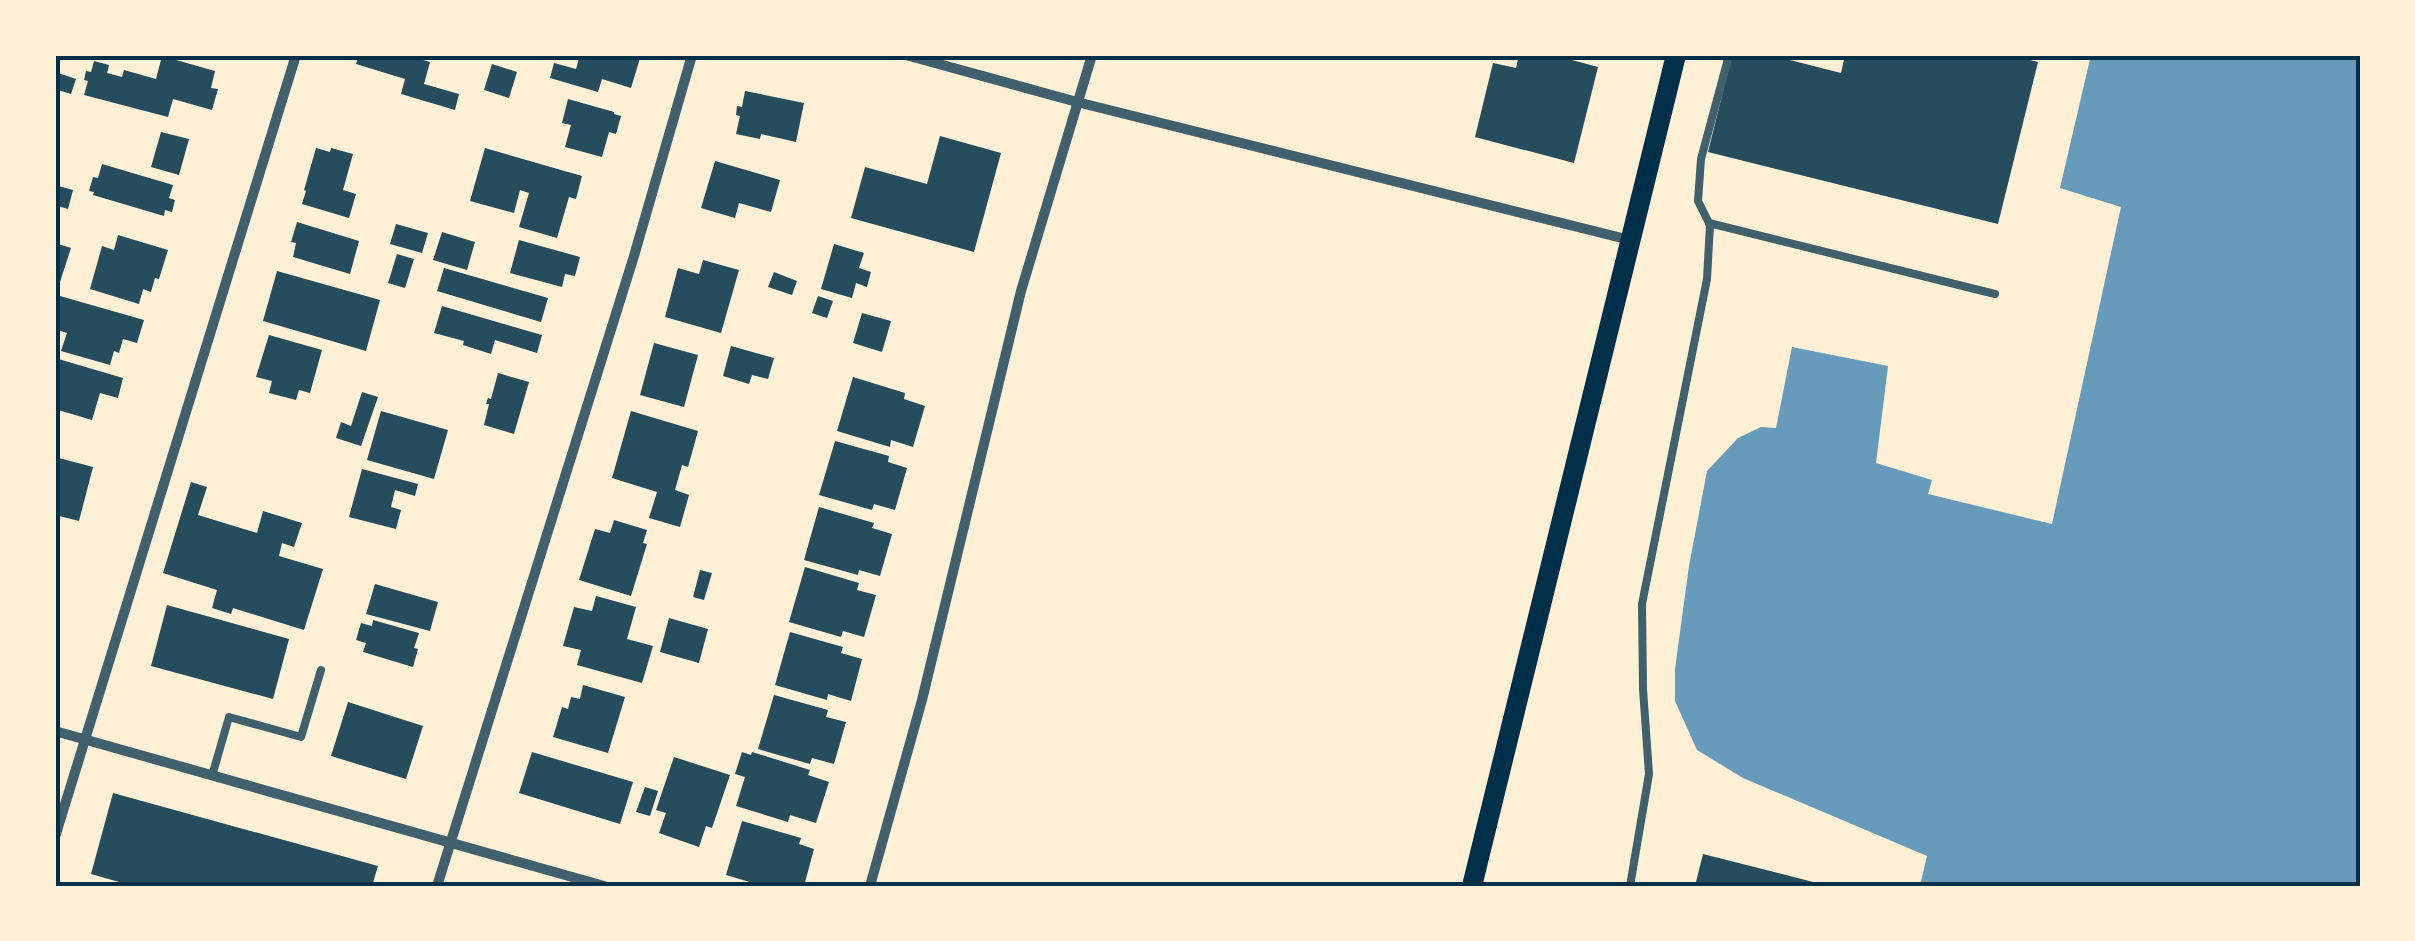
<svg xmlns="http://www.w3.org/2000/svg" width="2415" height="941" viewBox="0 0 2415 941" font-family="Arial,sans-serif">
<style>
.water{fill:#669bbc}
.building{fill:#264d5e}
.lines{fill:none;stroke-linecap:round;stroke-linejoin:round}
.service{stroke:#3f606c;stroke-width:8}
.minor{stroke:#3f606c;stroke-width:10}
.secondary{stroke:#003049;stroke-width:20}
.neatline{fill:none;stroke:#003049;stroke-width:4}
</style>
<rect width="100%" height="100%" fill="#fdf0d5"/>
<!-- water -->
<path class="water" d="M2091,55H2360L2359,886H1920L1927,856L1743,778L1697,750L1675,701V669L1689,566L1707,471L1738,438L1761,427L1776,428L1792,347L1888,366L1876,463L1932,480L1928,494L2052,524L2121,207L2060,188Z"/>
<!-- building -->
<g class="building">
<path d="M359,55H414L413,57L430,62L424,84L459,94L455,110L401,94L405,79L356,64Z"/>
<path d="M580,55H641L631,88L602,79L598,92L550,78L554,63L576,69Z"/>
<path d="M1519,55H1553L1598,67L1574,163L1475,137L1493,63L1516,68Z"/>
<path d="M1732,55H1770L1841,73L1845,55H2010L2038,62L1998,224L1708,152Z"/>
<path d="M162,56L215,71L211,88L218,89L212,110L173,99L168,117L84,95L88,81L84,80L86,71L91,72L94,61L109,65L107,73L122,77L124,70L156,79Z"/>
<path d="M492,64L517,72L509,98L484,90Z"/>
<path d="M55,72L76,79L71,94L55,89Z"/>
<path d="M745,91L804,103L796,142L761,134L760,139L736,134L740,116L736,115L737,106L742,107Z"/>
<path d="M568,99L614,112V114L621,116L616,134L609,132L602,157L565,147L571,125L562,123Z"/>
<path d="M161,132L189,139L179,175L151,167Z"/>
<path d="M940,136L1001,153L974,252L851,218L865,167L927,184Z"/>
<path d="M316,148L330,152L331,148L353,154L343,190L356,194L349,218L302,204L306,191L304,190Z"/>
<path d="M485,148L582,176L576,199L569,197L557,238L519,227L529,193L520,190L514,213L470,201Z"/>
<path d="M715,161L780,180L771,212L739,203L735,218L701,208Z"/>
<path d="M102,164L173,185L169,198L175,200L172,212L165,210L164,216L93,195L94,192L89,191L93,177L98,178Z"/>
<path d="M55,185L73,190L68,209L55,205Z"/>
<path d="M297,222L359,241L350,274L293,257L296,243L291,242Z"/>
<path d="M396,224L428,233L422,253L390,244Z"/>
<path d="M442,232L475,242L467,270L433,260Z"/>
<path d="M118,235L168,250L159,279L155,278L151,292L143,289L139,304L90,289L102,246L114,250Z"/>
<path d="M519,240L580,257L575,276L565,274L562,287L510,273Z"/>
<path d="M55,243L71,248L59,285L55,284Z"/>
<path d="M834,244L864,253L859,268L871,272L867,287L856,283L852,298L821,289Z"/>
<path d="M397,254L414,259L405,288L388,283Z"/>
<path d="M703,260L739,270L721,333L665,317L678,268L699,274Z"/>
<path d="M444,268L548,298L541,322L437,291Z"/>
<path d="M277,271L380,300L366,351L263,321Z"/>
<path d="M774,272L797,281L792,295L768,287Z"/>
<path d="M60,296L144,320L137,343L123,339L119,353L114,351L110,365L61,351L67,333L55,329V314Z"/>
<path d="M818,296L833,301L827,318L812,313Z"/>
<path d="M442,306L542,335L537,353L495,340L491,354L463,345L464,341L434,333Z"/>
<path d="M862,313L891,321L882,352L853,343Z"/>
<path d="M269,335L322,350L310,393L299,390L296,400L269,393L272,381L256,377Z"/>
<path d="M654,343L698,355L684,407L640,395Z"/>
<path d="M731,346L774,358L768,379L752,375L749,384L723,376Z"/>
<path d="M55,358L123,378L118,398L100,393L92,420L55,409Z"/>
<path d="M498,373L529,382L514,434L484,425L489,404H486L488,398L491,399Z"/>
<path d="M853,377L905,393L904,399L925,406L913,447L891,440L890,447L837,431Z"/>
<path d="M362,392L378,397L361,446L336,438L341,422L351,426Z"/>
<path d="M381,411L448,430L434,479L367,460Z"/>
<path d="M631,411L698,431L688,467L682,465L675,490L689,495L680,527L649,518L657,492L612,478Z"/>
<path d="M835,441L889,456L888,462L907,468L895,510L874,504L872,510L819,495Z"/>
<path d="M55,457L93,467L79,521L55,515Z"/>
<path d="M362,469L418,484L415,496L395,490L391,507L401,510L396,529L349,517Z"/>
<path d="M191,482L207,487L198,515L257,533L263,511L302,523L294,547L282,543L279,556L323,569L304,630L233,608L231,614L212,608L217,590L163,573Z"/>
<path d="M819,507L874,523L872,528L892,534L880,576L859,570L858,575L804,560Z"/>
<path d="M614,520L647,530L643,543L647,544L631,596L579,580L595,529L610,533Z"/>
<path d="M805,567L859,583L857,590L876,595L864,637L843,631L841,637L789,622Z"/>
<path d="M700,570L712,573L704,600L693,597Z"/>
<path d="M375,584L438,602L430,631L366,614Z"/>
<path d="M596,596L636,607L627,639L653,646L642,683L577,665L581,650L563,646L574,607L592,611Z"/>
<path d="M167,605L289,639L273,699L151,666Z"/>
<path d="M669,618L708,629L699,663L660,652Z"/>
<path d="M373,620L419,633L414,648L418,649L413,667L363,652L366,643L356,640L361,623L372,626Z"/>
<path d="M790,632L843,647L841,653L862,659L851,701L828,694L827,700L775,685Z"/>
<path d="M583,685L625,697L608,753L553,737L562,707L568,709L571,697L580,699Z"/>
<path d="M774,695L828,710L826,717L846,722L834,764L812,758L810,764L758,749Z"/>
<path d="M348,702L423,726L406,779L331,756Z"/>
<path d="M532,752L633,782L620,824L519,793Z"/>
<path d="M742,752L751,755L752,752L810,770L808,775L829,782L816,823L790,815L788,822L736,806L745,777L735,774Z"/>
<path d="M674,757L730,775L712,828L706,826L699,847L659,833L666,813L656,810Z"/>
<path d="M645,787L658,791L650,816L636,812Z"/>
<path d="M113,793L378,866L372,886H133L91,874Z"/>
<path d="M742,821L801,838L799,844L814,849L804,886H763L726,875Z"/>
<path d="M1703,854L1825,885V886H1695Z"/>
</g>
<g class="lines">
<!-- service -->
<g class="service">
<path d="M1709,223L1995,294"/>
<path d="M212,776L229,717L301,737L321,670"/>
<path d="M1630,886L1649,774L1643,689L1642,604L1707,279L1710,225L1698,201L1701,159L1729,55"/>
</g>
<!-- minor -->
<g class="minor">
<path d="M906,55L1077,102L1630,240"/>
<path d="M55,731L604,886"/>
<path d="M55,837L296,55"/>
<path d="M437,886L634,256L692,55"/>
<path d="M870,886L922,700L1021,291L1092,55"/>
</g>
<!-- secondary -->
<path class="secondary" d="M1472,886L1676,55"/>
</g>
<!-- border -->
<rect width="2415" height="941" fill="none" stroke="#fdf0d5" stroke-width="115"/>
<rect x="58" y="58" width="2300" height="826" class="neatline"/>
</svg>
